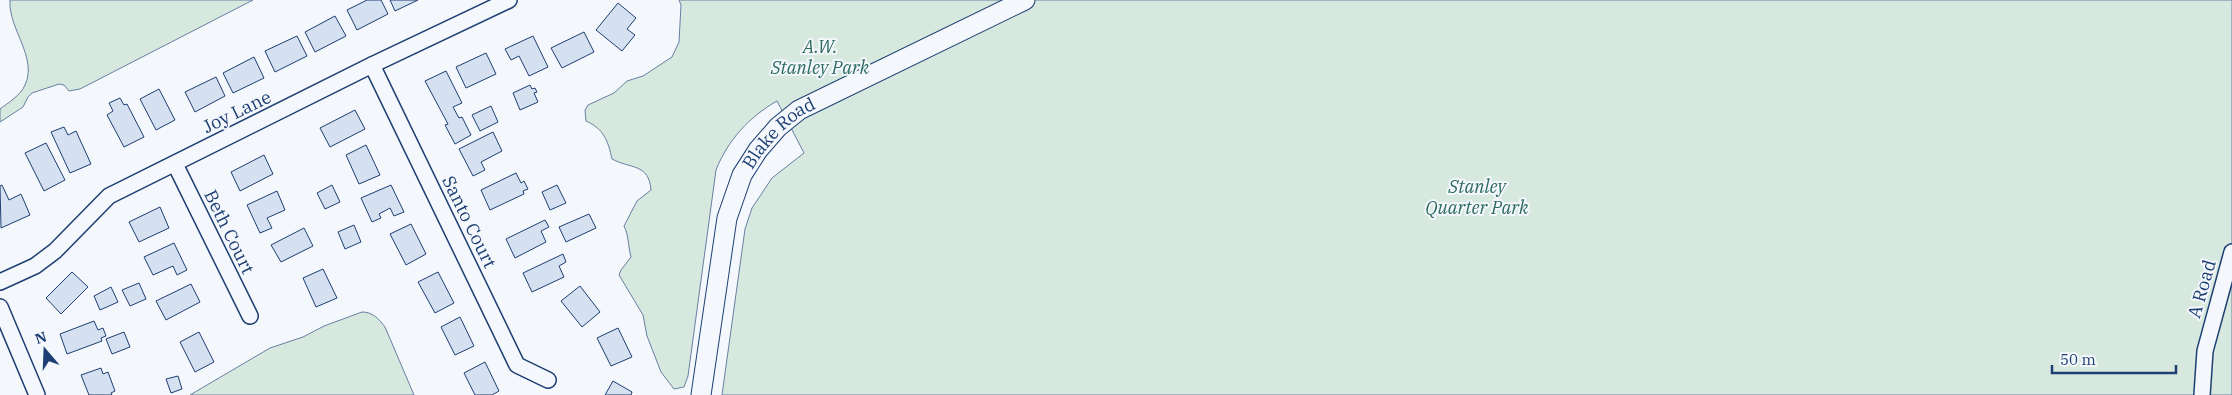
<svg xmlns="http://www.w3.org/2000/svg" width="2232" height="395" viewBox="0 0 2232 395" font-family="'IBM Plex Serif',serif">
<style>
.green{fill:#d7e8df;stroke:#687fa3}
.building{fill:#d5e0f0;stroke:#1d3f73}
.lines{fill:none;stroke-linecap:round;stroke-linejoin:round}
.minor-casing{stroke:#1d3f73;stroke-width:18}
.tertiary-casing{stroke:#1d3f73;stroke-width:21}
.minor{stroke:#f4f7fb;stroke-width:15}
.tertiary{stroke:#f4f7fb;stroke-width:19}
.labels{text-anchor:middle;stroke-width:4;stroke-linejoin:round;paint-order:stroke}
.park-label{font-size:18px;font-style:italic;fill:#2c6c60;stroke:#f4f7fb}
.street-label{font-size:18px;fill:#1d3f73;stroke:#f4f7fb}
</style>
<rect width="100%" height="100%" fill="#f4f7fb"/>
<!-- green -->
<g class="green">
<path d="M10,0H253L80,89L69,91L64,85L59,84L32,93L28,97L23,107L0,122V109C8,103 21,95 25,85C38,57 8,29 10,0Z"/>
<path d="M679,0H2232V395H722L745,229L752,208L772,178L804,153L777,101C749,117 728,140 716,170L688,376L684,387L674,389L661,372L647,336L643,315L619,275L621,270L631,257C628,246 629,236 624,226L637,201L651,190C649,163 630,169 612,159C608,141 604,129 586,121L585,110L588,105L614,93L627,81L643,76L672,57L679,42L681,5Z"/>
<path d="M362,312C373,312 379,319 385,327L414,395H190L270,348L303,337L324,326Z"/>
</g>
<!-- building -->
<g class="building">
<path d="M367,0H381L388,14L357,30L347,10Z"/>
<path d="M390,0H418L395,11Z"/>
<path d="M618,3L636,18L627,29L635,35L622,51L596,30Z"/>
<path d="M335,16L346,36L315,52L305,32Z"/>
<path d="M584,32L594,52L562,68L551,48Z"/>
<path d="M297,36L307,56L275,72L265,51Z"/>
<path d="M533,36L548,67L529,76L519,56L511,60L505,49Z"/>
<path d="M486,53L496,74L466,88L456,67Z"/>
<path d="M254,57L264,78L233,93L223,73Z"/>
<path d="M446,71L462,103L453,107L459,118L462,117L471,135L455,144L445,125L448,124L425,81Z"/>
<path d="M216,77L225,96L195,112L185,92Z"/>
<path d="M530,85L532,89L535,88L537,92L534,93L538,102L520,110L513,93Z"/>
<path d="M159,89L175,120L156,130L140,99Z"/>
<path d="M120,98L124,105L127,104L144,137L124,147L107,115L113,111L109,103Z"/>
<path d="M491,106L498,122L480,131L472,115Z"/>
<path d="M355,110L365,129L330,147L320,128Z"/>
<path d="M64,127L68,135L76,131L91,164L70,173L51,132Z"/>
<path d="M493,132L502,151L481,162L485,170L473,176L459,149Z"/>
<path d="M46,143L65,180L44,191L25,153Z"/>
<path d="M366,145L380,175L359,184L346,155Z"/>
<path d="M264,155L273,174L240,191L231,172Z"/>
<path d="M516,173L521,183L524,181L528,189L523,191L524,194L490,210L481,190Z"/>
<path d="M2,185L9,200L21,194L30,215L1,228L0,186Z"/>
<path d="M332,185L340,202L325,209L317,193Z"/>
<path d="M391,185L404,212L394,216L390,208L379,214L381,218L372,222L361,198Z"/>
<path d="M557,185L566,203L550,210L542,192Z"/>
<path d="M277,191L285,210L267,218L272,228L260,233L247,205Z"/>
<path d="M160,207L169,228L139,242L129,222Z"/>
<path d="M589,214L596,228L566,242L559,227Z"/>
<path d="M545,220L549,227L541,231L546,242L515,258L506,239Z"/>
<path d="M411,224L426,254L406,265L390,234Z"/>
<path d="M354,225L361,242L345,249L338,232Z"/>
<path d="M304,228L313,246L281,262L271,245Z"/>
<path d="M174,243L187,270L177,275L173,266L153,275L144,257Z"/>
<path d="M563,254L566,262L559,266L564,277L532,292L523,273Z"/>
<path d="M323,269L337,298L316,307L303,278Z"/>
<path d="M72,272L88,287L61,314L46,298Z"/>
<path d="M438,272L454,303L435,313L418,282Z"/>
<path d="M139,283L146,299L130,306L122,290Z"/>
<path d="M191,284L200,302L166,320L156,301Z"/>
<path d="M580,286L600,312L582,327L561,301Z"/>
<path d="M111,287L118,302L100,310L94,296Z"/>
<path d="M460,317L474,346L455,355L441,327Z"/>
<path d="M94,321L98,330L103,328L106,336L101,338L102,341L67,354L60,334Z"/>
<path d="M618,328L632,357L611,366L597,338Z"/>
<path d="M124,332L130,347L112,354L106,339Z"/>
<path d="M199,332L214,362L195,372L180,342Z"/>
<path d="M485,362L499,391L492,395H475L464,373Z"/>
<path d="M101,368L103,374L108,372L115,391L111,393L112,395H89L81,375Z"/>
<path d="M178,376L182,389L171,393L166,379Z"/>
<path d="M613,381L632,392L631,395H605Z"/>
</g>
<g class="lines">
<!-- minor casing -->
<g class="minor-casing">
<g id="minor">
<path d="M372,65L517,365L548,380"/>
<path d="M175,164L250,316"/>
<path d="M0,282L35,266L55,251L109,196L372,65L509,0"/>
<path d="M0,307L37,395"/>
<path d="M2202,395L2205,351L2232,252"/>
</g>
</g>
<!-- tertiary casing -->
<g class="tertiary-casing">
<g id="tertiary">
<path id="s1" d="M701,395L727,218L742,175L758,150L778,127L799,110L1025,0"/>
</g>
</g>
<!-- minor -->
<use href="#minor" class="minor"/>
<!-- tertiary -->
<use href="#tertiary" class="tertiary"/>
</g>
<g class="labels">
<!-- park labels -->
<g class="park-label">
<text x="820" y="53">A.W.<tspan x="820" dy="21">Stanley Park</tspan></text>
<text x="1477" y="193">Stanley<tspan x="1477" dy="21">Quarter Park</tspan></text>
</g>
<!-- street labels -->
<g class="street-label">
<text transform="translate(237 112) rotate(-26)" y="6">Joy Lane</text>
<text dy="6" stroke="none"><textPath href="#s1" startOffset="281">Blake Road</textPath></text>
<text transform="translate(469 222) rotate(64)" y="6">Santo Court</text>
<text transform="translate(229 232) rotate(64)" y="6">Beth Court</text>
<text transform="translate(2202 289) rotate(-74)" y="6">A Road</text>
</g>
</g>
<!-- north arrow -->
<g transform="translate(45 350) rotate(341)" stroke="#f4f7fb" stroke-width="4" paint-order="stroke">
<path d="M0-4L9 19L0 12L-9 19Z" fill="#1d3f73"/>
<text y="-8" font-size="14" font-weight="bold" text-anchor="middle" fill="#1d3f73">N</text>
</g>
<!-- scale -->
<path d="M2052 365v8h124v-8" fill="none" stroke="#1d3f73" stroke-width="2.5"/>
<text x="2060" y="365" font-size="15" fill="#1d3f73" stroke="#f4f7fb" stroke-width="4" paint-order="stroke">50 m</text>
</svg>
